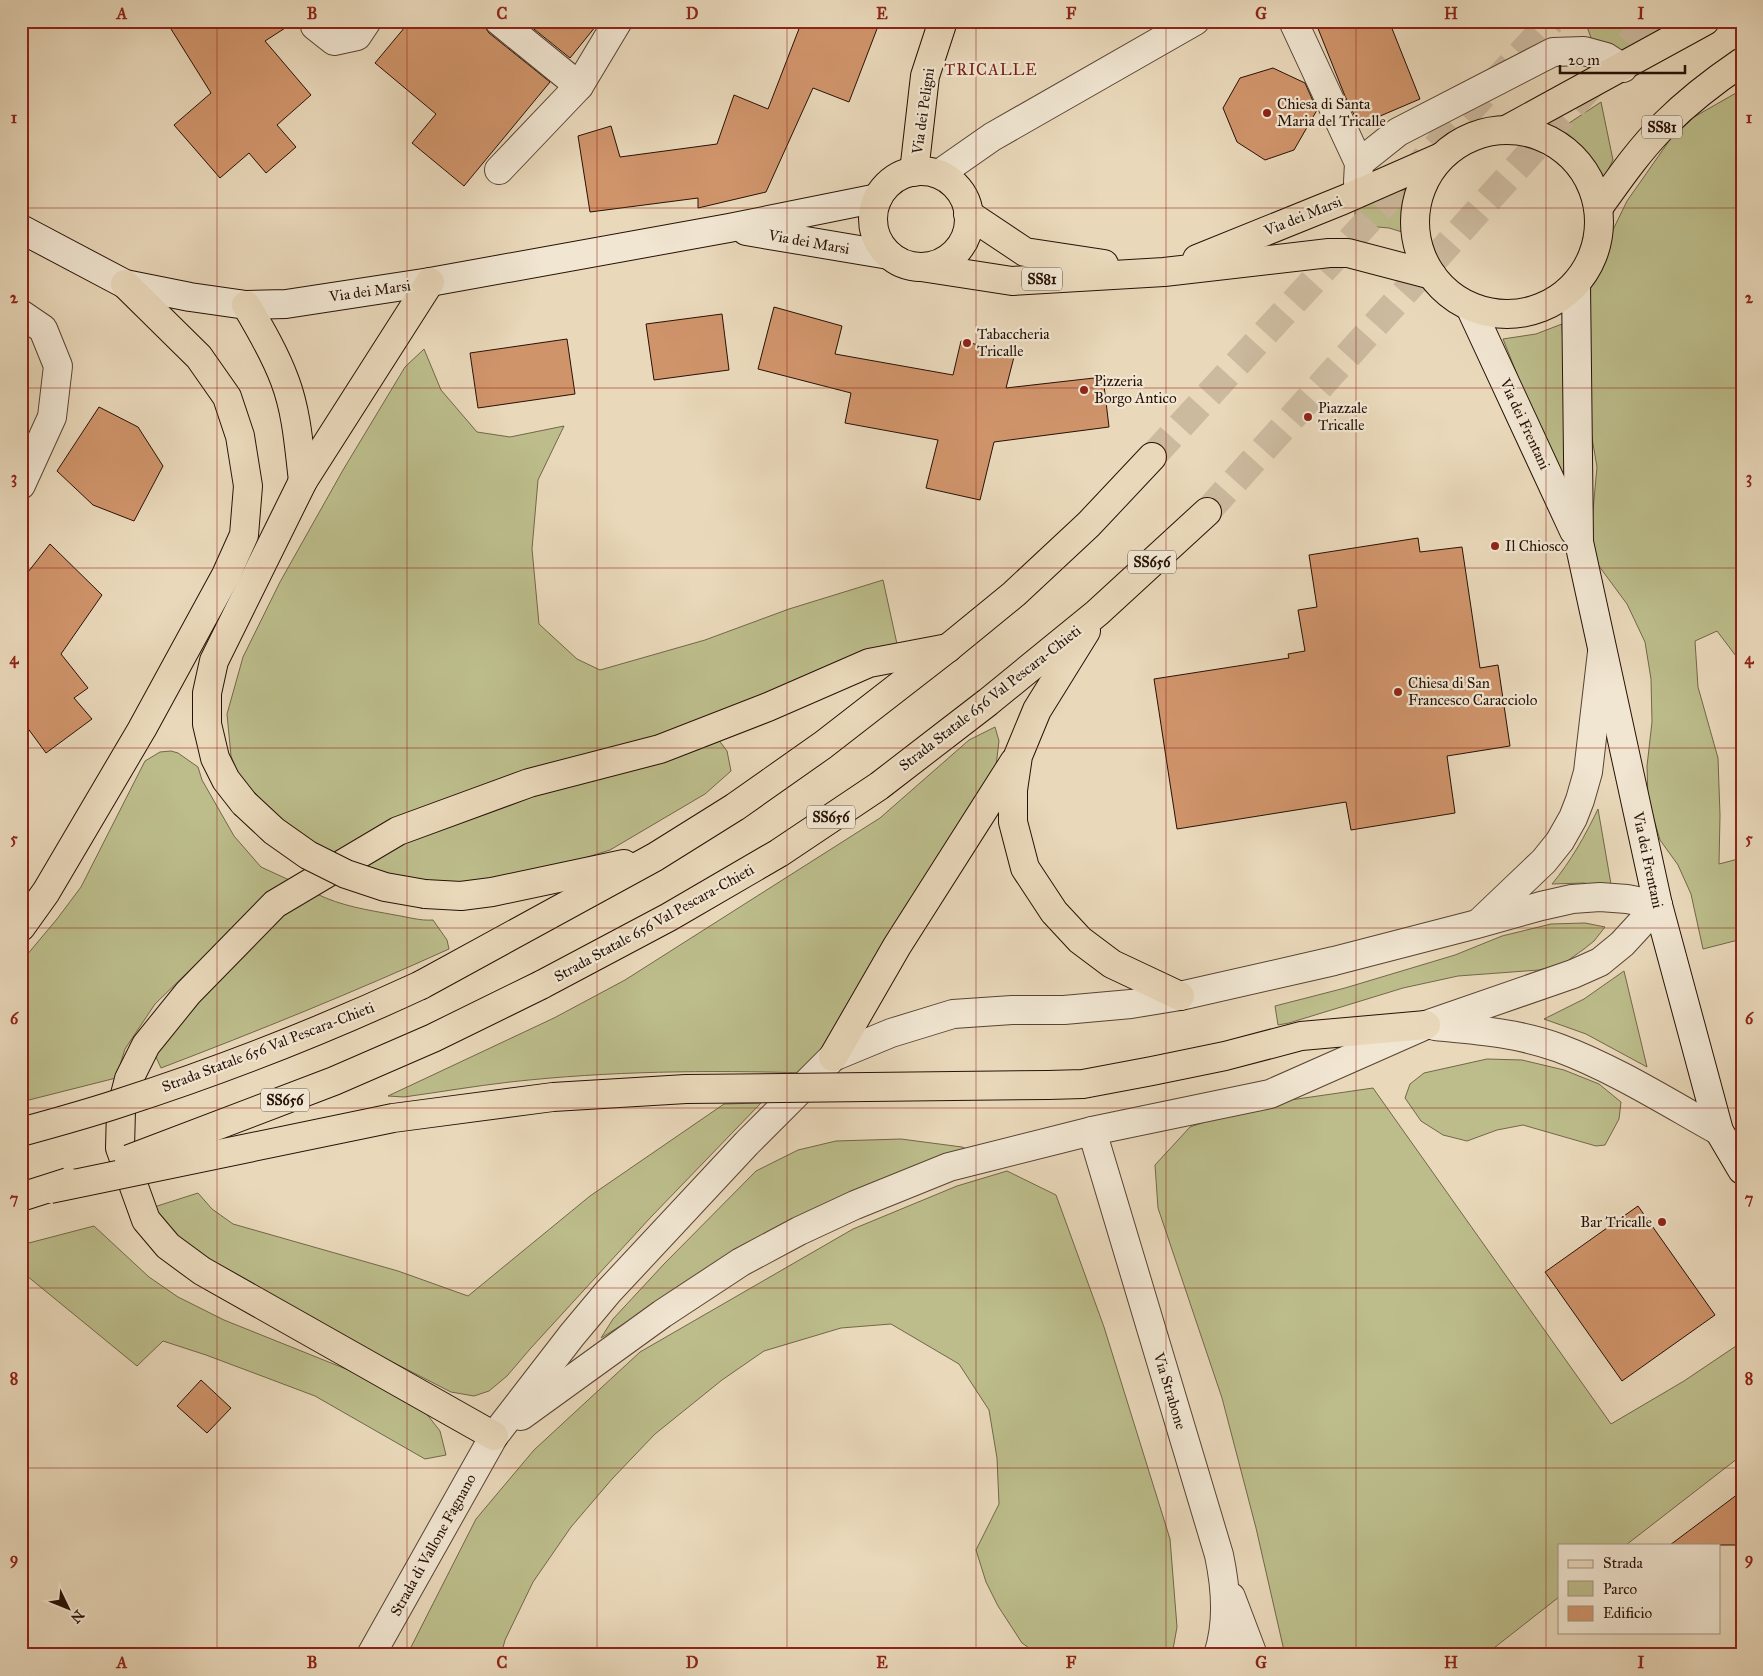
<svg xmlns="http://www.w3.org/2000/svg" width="1763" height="1676" viewBox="0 0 1763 1676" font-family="'IM FELL Great Primer',serif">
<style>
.green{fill:#bcbd8b;stroke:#726748}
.building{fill:#d0946b;stroke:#271106}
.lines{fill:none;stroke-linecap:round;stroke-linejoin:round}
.highway-tunnel{stroke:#ccba9f;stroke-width:28;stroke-dasharray:28 14;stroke-linecap:butt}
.street-casing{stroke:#584333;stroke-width:30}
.secondary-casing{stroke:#271106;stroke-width:30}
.primary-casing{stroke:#271106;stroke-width:30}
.highway-casing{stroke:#271106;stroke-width:30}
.street{stroke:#f1e6d2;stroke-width:28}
.secondary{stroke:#f1e6d2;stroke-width:28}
.primary{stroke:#e9d8ba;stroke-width:28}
.highway{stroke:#e9d8ba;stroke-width:28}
.highway-bridge-casing{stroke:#271106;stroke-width:30;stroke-linecap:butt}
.highway-bridge{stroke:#e9d8ba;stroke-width:28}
.grid{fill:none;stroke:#8f2418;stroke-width:1;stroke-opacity:0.55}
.poi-dot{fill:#8f2418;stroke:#f1e6d2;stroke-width:2}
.labels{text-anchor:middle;stroke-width:4.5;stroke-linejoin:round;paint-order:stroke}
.shield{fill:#f1e6d2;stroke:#645143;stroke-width:1}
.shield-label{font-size:14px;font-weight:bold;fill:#271106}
.poi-label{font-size:15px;fill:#271106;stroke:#f1e6d2;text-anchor:start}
.street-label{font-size:15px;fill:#271106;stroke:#f1e6d2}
.neighbourhood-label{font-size:16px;letter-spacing:1px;fill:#7a1f14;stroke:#f1e6d2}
.neatline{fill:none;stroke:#8f2418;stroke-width:2}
.grid-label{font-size:16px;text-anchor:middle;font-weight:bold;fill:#8f2418}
</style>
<rect width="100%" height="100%" fill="#e9d8ba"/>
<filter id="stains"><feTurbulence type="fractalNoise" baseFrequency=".004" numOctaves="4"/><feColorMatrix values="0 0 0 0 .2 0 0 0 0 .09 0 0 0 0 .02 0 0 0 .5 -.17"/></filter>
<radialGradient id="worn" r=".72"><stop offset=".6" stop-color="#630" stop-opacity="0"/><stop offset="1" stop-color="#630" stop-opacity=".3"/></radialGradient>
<!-- green -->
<g class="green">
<path d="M1585,21H1681L1601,66Z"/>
<path d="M1736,93H1742V664L1717,631L1695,641L1698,687L1718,758L1720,815L1719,864L1742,858V939L1703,949L1691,894L1678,865L1660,840L1648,799L1647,766L1652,722L1651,679L1645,642L1627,604L1593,558L1591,532L1597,467L1586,403L1583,332L1590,277L1627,201L1669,141L1694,117Z"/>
<path d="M1601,102L1613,160L1603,180L1567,144L1551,135Z"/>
<path d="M1418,185L1410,216L1412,235L1389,228L1355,225V206Z"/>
<path d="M1562,324L1569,498L1554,467L1503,339L1536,334Z"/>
<path d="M424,349L441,390L477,432L510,437L564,426L538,480L532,549L539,624L577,659L600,670L705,640L789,609L883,580L897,644L343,858L276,823L243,786L231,756L227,714L243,657L280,582L343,470L405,367Z"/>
<path d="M995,727L999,741L996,766L807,1073C708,1070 609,1071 510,1082C475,1086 440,1092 404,1097L388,1096L554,1018L625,980L880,818L969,740Z"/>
<path d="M718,739L727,751L731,771L705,794L610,850L533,874L469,886L400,879L357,862L448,820Z"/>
<path d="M171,751L178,753L198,767L202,780L234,836L261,867L298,884L241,926L193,967L155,1004L125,1049L116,1078L21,1102V962L57,919L81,887L145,761L160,752Z"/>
<path d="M1598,809L1612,890L1584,883L1552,884C1571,861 1585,836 1598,809Z"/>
<path d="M317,894C341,906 368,910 395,915C408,917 420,921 433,920L447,940L449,949C354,992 258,1031 161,1068L156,1057L158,1044L278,918Z"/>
<path d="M1585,923L1605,927L1594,941L1584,949L1563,964L1539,970L1458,976L1403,988L1289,1023L1278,1025L1275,1006L1345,988L1455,955L1502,936L1551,924Z"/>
<path d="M1624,971L1647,1067L1586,1034L1544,1019L1584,999Z"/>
<path d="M1487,1059L1522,1060L1564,1070L1599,1084L1621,1102L1619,1119L1605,1145L1596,1146L1523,1125L1497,1130L1467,1141L1443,1135L1421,1121L1405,1098L1410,1084L1424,1073Z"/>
<path d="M1373,1088L1611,1424L1684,1381L1742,1342V1455L1626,1545H1559V1597L1485,1655H1285L1256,1528L1222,1398L1158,1208L1155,1165L1190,1127L1256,1105Z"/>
<path d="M761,1103L650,1218L530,1349L507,1376L489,1391L474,1396L451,1392L295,1312L188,1254L151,1208L198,1193L212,1209L233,1224L398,1271L468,1296L590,1196L724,1104Z"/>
<path d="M901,1139L962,1147L974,1152L699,1277L601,1338L613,1319L664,1264L756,1171L798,1150L836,1141Z"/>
<path d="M1007,1171L1056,1195L1104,1327L1170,1539L1177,1627L1172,1655H1039L1022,1643L998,1606L986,1582L976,1550L999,1504L997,1458L989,1410L959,1364L891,1324L841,1328L764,1351L722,1380L655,1434L612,1479L571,1527L533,1582L505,1640L501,1655H407L476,1519L534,1450L640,1352L853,1229L957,1186Z"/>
<path d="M94,1226L149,1277L178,1297L224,1320L356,1373L422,1408L440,1431L446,1455L425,1459L315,1396L206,1355L163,1341L137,1366L21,1271V1245Z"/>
</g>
<!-- building -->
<g class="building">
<path d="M166,21H296L265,41L311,95L277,125L296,147L266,173L249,153L220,178L174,125L211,93Z"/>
<path d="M410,21H484L485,27L489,33L550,82L464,186L412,143L436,114L375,63Z"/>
<path d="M524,21H600L570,58Z"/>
<path d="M802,21H880L849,102L813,88L766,192L698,208V198L590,212L578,136L611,126L620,157L717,144L734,95L768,109Z"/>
<path d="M1315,21H1389L1420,99L1359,125L1345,96Z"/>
<path d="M1273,68L1305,83L1317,110L1294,150L1265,160L1237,142L1223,108L1240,78Z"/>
<path d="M774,307L842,326L835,354L953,375L961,341L1015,353L1006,388L1103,377L1109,427L994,442L980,500L926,488L938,440L845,423L851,393L758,369Z"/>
<path d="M722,314L729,370L654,380L646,324Z"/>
<path d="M567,339L575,394L478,408L470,353Z"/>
<path d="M99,407L138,427L163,466L134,521L93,505L57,471Z"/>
<path d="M1418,538L1420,552L1462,547L1480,668L1498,665L1510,746L1447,756L1455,813L1351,830L1346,802L1177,829L1154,679L1289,658L1288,654L1305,651L1298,610L1317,607L1309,555Z"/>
<path d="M50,544L102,595L61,654L88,688L74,698L92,719L46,753L21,719V581Z"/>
<path d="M1638,1206L1715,1315L1622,1381L1545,1272Z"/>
<path d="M201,1380L231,1408L207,1433L177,1406Z"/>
<path d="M1742,1491V1545H1670Z"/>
</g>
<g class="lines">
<!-- highway-tunnel -->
<g class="highway-tunnel">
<path d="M1152,457L1551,21"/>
<path d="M1207,512L1649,21"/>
</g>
<!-- street casing -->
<g class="street-casing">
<g id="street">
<path d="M316,21L315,26L334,41L357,36L367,21"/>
<path d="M499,21L579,86L618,21"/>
<path d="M1293,21L1359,163L1358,182"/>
<path d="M1359,163L1398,132L1553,52L1584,51L1606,57L1623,68"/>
<path d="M499,170L579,86"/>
<path d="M939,174L992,137L1195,21"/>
<path d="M21,314L43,329L58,366L52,417L21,485"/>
<path d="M1480,922L1544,861L1560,841L1573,818L1580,800L1588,772L1602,652"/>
<path d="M1435,1026C1476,1030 1519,1033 1559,1048C1615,1069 1667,1102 1719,1131"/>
<path d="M1092,1131L1219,1555C1226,1588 1229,1622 1218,1655"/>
<path d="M521,1416L662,1314L741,1262L799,1231L855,1205L949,1167L1092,1131L1270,1094L1426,1025L1573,974L1600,962L1622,944L1658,905"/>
<path d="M1231,1597L1253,1655"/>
<path d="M371,1655L494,1436L572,1335L608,1292L747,1143L833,1057L891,1033L953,1014L1012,1010H1064L1131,1004L1180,996L1334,961L1477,924L1541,906L1572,899L1600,897L1627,899L1658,905"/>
</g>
</g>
<!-- secondary casing -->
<g class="secondary-casing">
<g id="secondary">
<path d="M21,229L125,284L190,297L246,305L286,304L430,282L729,228L878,198"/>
<path d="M746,231L889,255"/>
<path d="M1576,284L1579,542L1658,905L1719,1131L1742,1170"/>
<path d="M1470,307L1574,531"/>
</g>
</g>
<!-- primary casing -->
<g class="primary-casing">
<g id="primary">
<path d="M1506,130L1705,21"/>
<circle cx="1507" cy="222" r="92"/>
<circle cx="921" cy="219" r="48"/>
<path d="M914,172L925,76L943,21"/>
<path d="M1599,207C1619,179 1639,150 1664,125C1688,101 1714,81 1742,62"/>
<path d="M968,214L1025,252L1104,264"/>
<path d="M1197,259L1343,200L1441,157"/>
<path d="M921,267L1012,281L1164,272L1329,253H1348L1432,275"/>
</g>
</g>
<!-- highway casing -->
<g class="highway-casing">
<g id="highway">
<path d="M246,305C261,330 275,354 285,381C297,413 299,448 303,481"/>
<path d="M1086,631L1037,710L1018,756L1013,790V822L1025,868L1054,912L1080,940L1112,964L1180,996"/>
<path d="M244,803L226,780L215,758L207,724V693L214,661L303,481L430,282"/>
<path d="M425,894L461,896L492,892L624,864"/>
<path d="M21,927L46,892L142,729L226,575L244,535L248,486L240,436L227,397L199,357L125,284"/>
<path d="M421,985L655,857L735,807L823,745L948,648L1014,594L1089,524L1152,457"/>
<path d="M541,985L669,917L779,853L879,786L988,702L1097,613L1207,512"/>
<path d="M833,1057L897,946L1014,762"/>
<path d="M1048,1085L1083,1084L1152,1071L1225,1056L1301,1036L1426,1025"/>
<path d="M494,1436L202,1271L168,1246L146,1220L120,1148L121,1110L129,1079L146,1045L188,993L275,904L398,831L529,783L660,749L768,707L869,663L948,648"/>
</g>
</g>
<!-- street -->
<use href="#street" class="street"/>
<!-- secondary -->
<use href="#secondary" class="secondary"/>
<!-- primary -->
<use href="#primary" class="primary"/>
<!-- highway -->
<use href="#highway" class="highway"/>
<!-- highway-bridge casing -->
<g class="highway-bridge-casing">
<g id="highway-bridge">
<path d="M244,803L274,831L308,855L346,874L385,887L425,894"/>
<path d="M21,1132C54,1123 87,1114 120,1103C223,1070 324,1030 421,985"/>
<path d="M129,1159L334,1081L433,1038L541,985"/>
<path d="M50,1189L393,1118L553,1097L686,1089L1048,1085"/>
<path d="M21,1197L68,1182"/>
</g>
</g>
<!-- highway-bridge -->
<use href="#highway-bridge" class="highway-bridge"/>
</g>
<!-- grid -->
<path class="grid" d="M217,21V1655M407,21V1655M597,21V1655M787,21V1655M976,21V1655M1166,21V1655M1356,21V1655M1546,21V1655M21,208H1742M21,388H1742M21,568H1742M21,748H1742M21,928H1742M21,1108H1742M21,1288H1742M21,1468H1742"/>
<!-- markers -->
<g class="poi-dot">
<circle cx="1267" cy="113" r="5"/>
<circle cx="967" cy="343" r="5"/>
<circle cx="1084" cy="390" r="5"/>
<circle cx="1308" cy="417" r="5"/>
<circle cx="1495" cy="546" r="5"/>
<circle cx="1398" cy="692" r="5"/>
<circle cx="1662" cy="1222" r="5"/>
</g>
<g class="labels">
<!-- shield labels -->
<g class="shield">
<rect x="1642" y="115.5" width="40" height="23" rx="4"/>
<rect x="1022" y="267.5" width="40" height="23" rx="4"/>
<rect x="1128" y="550.5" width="48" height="23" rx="4"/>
<rect x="807" y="805.5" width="48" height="23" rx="4"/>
<rect x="261" y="1088.5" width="48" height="23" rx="4"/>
</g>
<g class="shield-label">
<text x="1662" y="132">SS81</text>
<text x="1042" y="284">SS81</text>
<text x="1152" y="567">SS656</text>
<text x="831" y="822">SS656</text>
<text x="285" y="1105">SS656</text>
</g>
<!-- poi labels -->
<g class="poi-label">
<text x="1277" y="109">Chiesa di Santa<tspan x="1277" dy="17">Maria del Tricalle</tspan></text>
<text x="977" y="339">Tabaccheria<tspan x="977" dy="17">Tricalle</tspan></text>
<text x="1094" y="386">Pizzeria<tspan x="1094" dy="17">Borgo Antico</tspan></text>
<text x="1318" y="413">Piazzale<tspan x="1318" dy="17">Tricalle</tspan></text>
<text x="1505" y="551">Il Chiosco</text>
<text x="1408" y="688">Chiesa di San<tspan x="1408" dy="17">Francesco Caracciolo</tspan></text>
<text x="1652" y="1227" text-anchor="end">Bar Tricalle</text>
</g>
<!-- street labels -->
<g class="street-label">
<text transform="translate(923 111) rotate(-82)" y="5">Via dei Peligni</text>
<text transform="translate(1303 216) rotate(-22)" y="5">Via dei Marsi</text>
<text transform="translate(809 242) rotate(10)" y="5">Via dei Marsi</text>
<text transform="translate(370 291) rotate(-8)" y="5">Via dei Marsi</text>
<text transform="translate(1525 424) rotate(65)" y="5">Via dei Frentani</text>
<text transform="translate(990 698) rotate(-38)" y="5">Strada Statale 656 Val Pescara-Chieti</text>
<text transform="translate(1648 860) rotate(78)" y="5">Via dei Frentani</text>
<text transform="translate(654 923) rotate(-29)" y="5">Strada Statale 656 Val Pescara-Chieti</text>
<text transform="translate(268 1047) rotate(-21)" y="5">Strada Statale 656 Val Pescara-Chieti</text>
<text transform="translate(1170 1391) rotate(73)" y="5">Via Strabone</text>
<text transform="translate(433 1545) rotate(-61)" y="5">Strada di Vallone Fagnano</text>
</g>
<!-- neighbourhood labels -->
<g class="neighbourhood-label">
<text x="991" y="75">TRICALLE</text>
</g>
</g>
<!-- margin -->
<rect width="1763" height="1676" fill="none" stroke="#e9d8ba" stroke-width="55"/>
<!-- legend -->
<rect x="1558" y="1544" width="162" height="90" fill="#f1e6d2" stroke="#a09180"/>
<rect x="1568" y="1560" width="25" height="8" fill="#e9d8ba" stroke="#a09180"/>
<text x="1603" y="1568" font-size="15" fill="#271106">Strada</text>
<rect x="1568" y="1581" width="25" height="15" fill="#bcbd8b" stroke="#a09180"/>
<text x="1603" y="1594" font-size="15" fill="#271106">Parco</text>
<rect x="1568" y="1606" width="25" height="15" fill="#d0946b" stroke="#a09180"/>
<text x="1603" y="1618" font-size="15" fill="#271106">Edificio</text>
<!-- north arrow -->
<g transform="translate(68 1608) rotate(133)" stroke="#f1e6d2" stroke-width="4" paint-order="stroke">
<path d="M0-4L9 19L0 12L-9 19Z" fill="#271106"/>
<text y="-8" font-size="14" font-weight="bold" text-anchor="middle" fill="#271106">N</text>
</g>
<!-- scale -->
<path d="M1560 65v8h125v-8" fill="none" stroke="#271106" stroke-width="2.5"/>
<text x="1568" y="65" font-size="15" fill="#271106" stroke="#f1e6d2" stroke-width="4" paint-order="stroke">20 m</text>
<rect x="28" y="28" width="1708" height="1620" class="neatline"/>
<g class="grid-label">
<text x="122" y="19">A</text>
<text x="312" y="19">B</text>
<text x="502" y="19">C</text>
<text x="692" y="19">D</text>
<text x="882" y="19">E</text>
<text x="1071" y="19">F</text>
<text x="1261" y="19">G</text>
<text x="1451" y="19">H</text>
<text x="1641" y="19">I</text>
<text x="14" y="123">1</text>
<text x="1749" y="123">1</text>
<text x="14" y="303">2</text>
<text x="1749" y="303">2</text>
<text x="14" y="483">3</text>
<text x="1749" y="483">3</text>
<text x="14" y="664">4</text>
<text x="1749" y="664">4</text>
<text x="14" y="844">5</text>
<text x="1749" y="844">5</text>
<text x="14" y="1024">6</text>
<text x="1749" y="1024">6</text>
<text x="14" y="1204">7</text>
<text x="1749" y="1204">7</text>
<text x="14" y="1384">8</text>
<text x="1749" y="1384">8</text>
<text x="14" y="1564">9</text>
<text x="1749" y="1564">9</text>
<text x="122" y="1668">A</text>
<text x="312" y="1668">B</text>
<text x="502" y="1668">C</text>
<text x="692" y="1668">D</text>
<text x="882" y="1668">E</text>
<text x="1071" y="1668">F</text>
<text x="1261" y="1668">G</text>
<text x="1451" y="1668">H</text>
<text x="1641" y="1668">I</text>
</g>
<rect width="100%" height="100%" filter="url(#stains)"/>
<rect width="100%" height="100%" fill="url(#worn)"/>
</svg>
